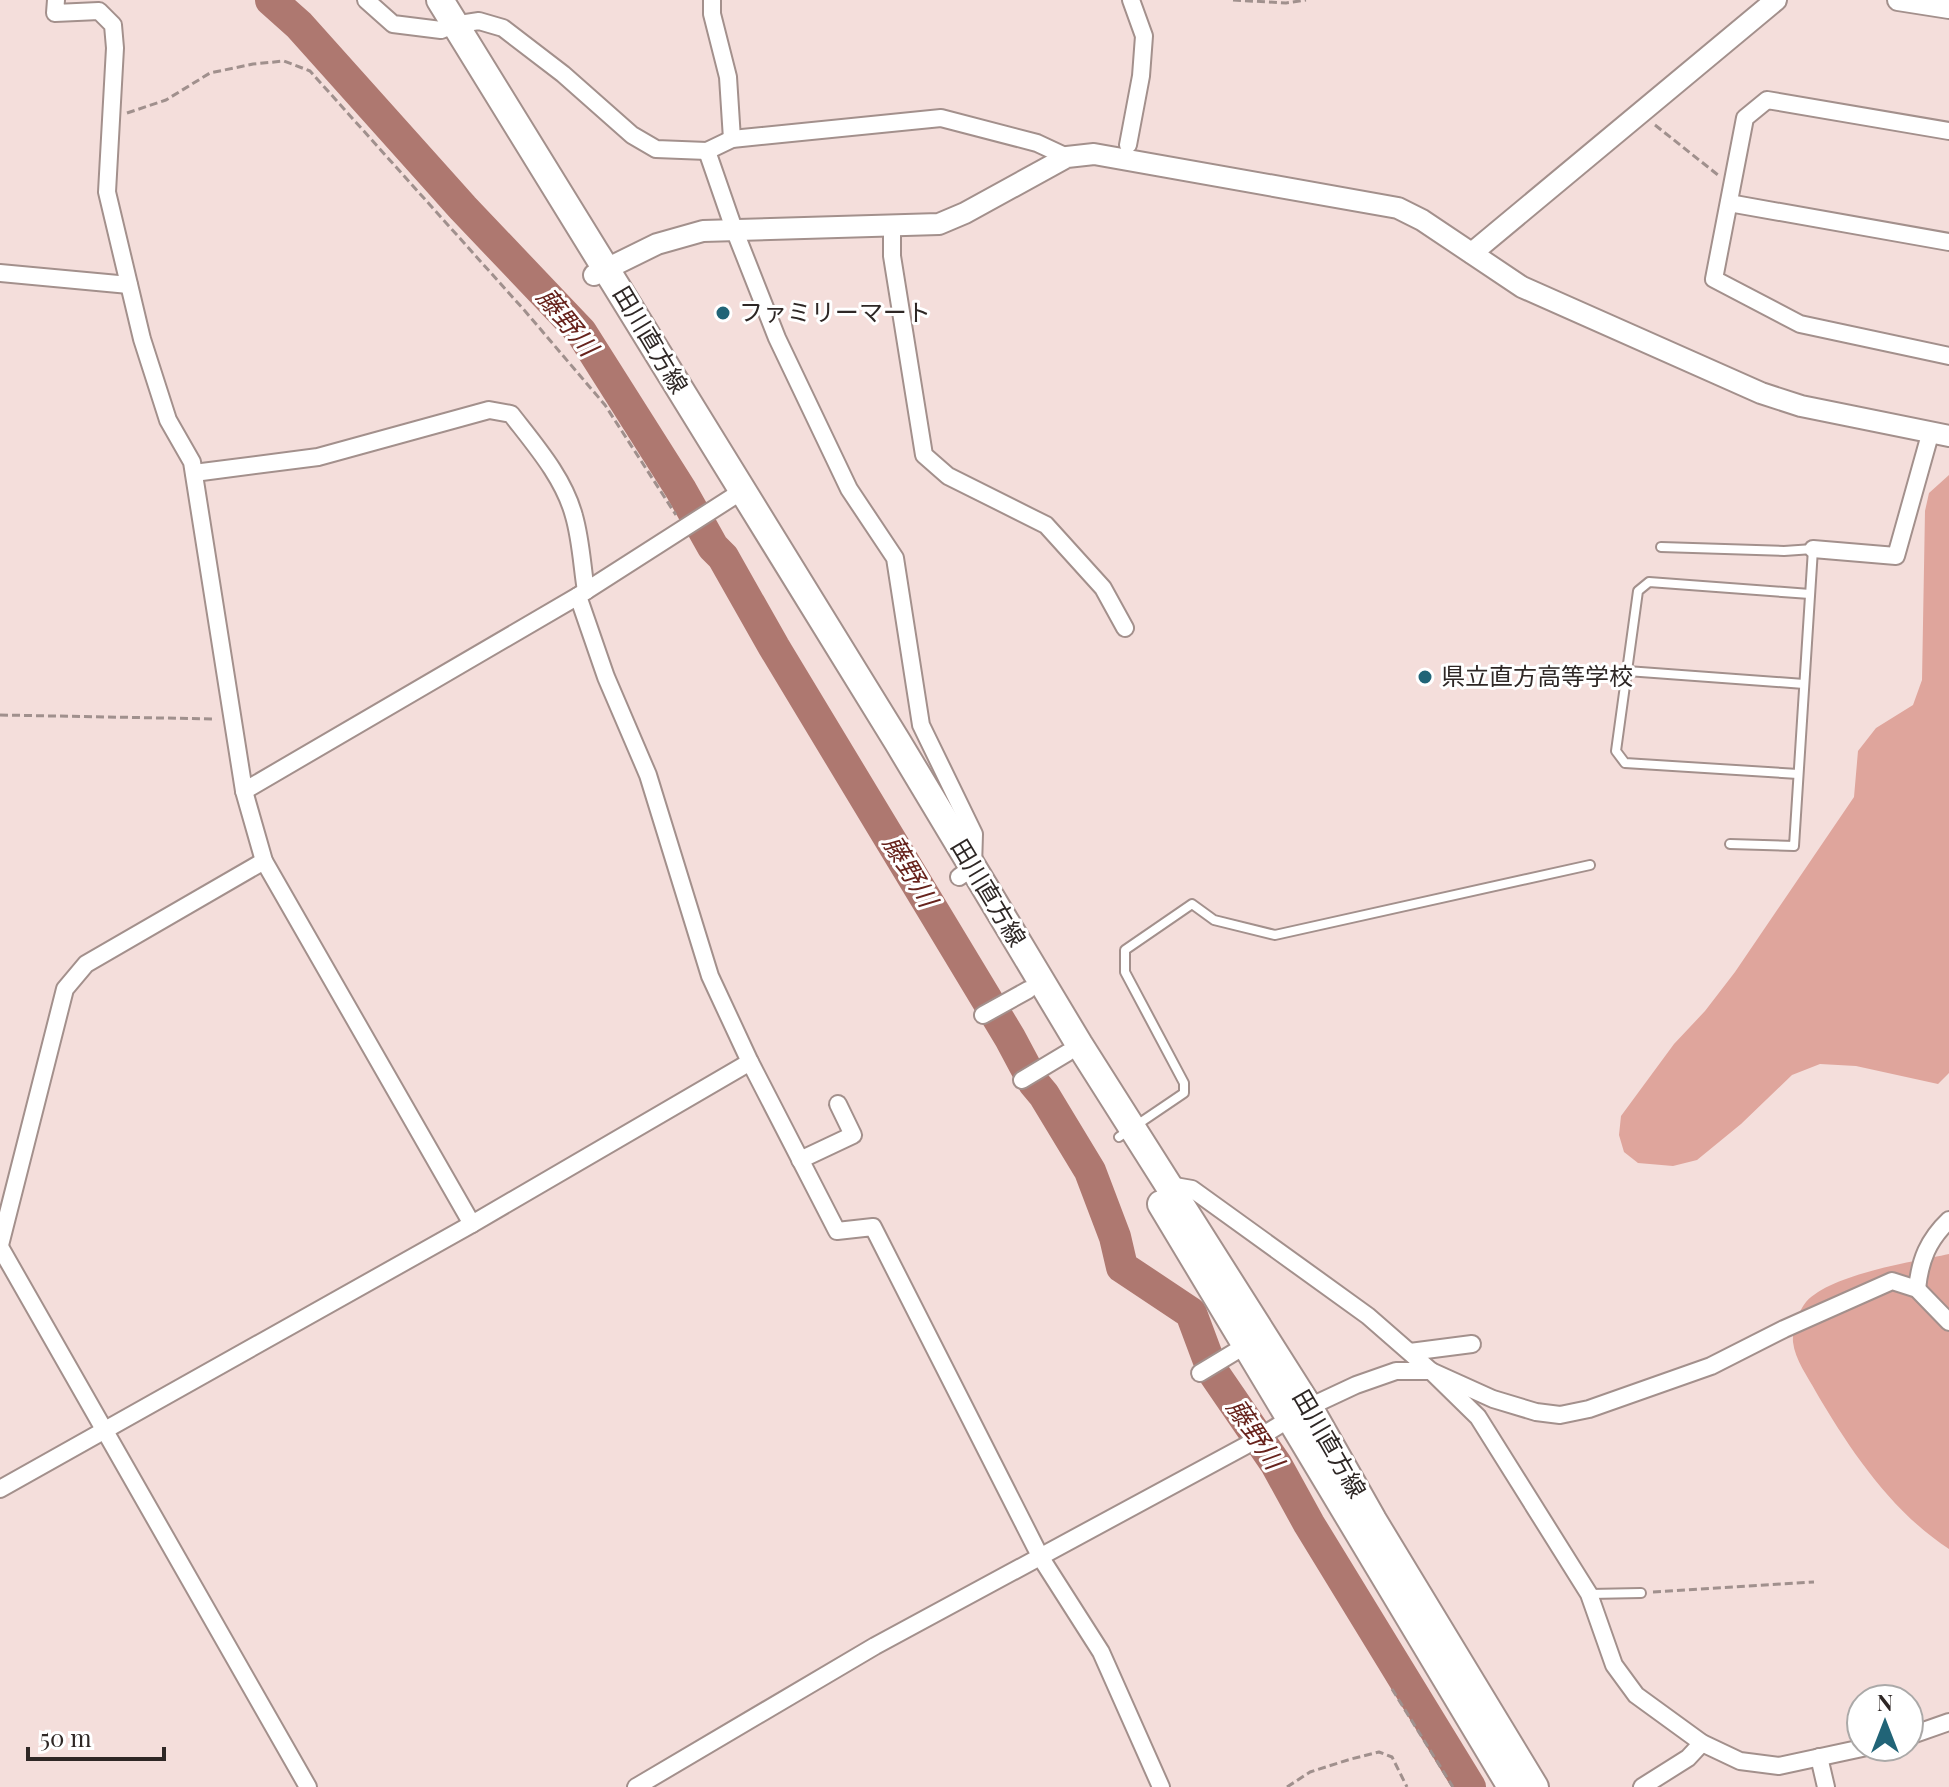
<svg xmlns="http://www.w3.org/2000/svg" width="1949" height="1787" viewBox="0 0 1949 1787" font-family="'Playfair Display','Noto Sans JP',serif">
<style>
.forest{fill:#dfa59c}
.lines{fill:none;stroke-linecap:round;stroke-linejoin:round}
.river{stroke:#ae7870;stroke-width:32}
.service-casing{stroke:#a3908c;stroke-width:12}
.minor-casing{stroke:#a3908c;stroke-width:20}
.tertiary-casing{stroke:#a3908c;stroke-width:24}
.primary-casing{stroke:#a3908c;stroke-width:30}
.path{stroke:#a0908d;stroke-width:3;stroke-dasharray:8 4;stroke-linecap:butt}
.service{stroke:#fff;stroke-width:8}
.minor{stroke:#fff;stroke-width:16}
.tertiary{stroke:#fff;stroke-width:20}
.primary{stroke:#fff;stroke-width:26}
.poi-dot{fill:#216477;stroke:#fff;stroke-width:3}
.labels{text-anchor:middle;stroke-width:6;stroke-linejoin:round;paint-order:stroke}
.poi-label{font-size:24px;fill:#2e2725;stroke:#fff;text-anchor:start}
.street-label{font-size:24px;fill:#2e2725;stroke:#fff}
.water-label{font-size:26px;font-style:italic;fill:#67231c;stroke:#fff}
</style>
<rect width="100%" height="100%" fill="#f4dedb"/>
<!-- forest -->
<g class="forest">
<path d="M1949,475V1073L1938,1084L1856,1066L1820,1064L1792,1075L1741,1124L1697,1160L1673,1166L1638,1163L1624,1152L1619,1135L1621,1116L1674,1044L1705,1011L1735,972L1854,797L1858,751L1876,728L1913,705L1922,680L1925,511L1929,493Z"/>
<path d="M1949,1254V1549C1891,1511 1850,1450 1816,1392C1808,1377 1795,1360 1793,1342C1792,1330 1798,1312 1806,1302C1831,1274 1912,1262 1949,1254Z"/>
</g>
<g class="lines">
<!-- river -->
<path class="river" d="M271,0L299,25L463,208L581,332L681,490L713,547L723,557L774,647L1010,1038L1034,1083L1044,1095L1090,1171L1115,1237L1122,1267L1191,1313L1213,1372L1276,1464L1309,1524L1470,1787"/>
<!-- service casing -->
<g class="service-casing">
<g id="service">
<path d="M1661,547L1784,551L1813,549L1794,846L1730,844"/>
<path d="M1627,671L1804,684"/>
<path d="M1798,774L1625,763L1616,751L1638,591L1649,582L1810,594"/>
<path d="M1119,1137L1184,1093V1083L1125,972V950L1192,904L1214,920L1275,935L1590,865"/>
<path d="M1590,1594L1641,1593"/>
</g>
</g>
<!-- minor casing -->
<g class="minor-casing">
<g id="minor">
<path d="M56,0L55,13L99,11L113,25L115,48L107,192L142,339L168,420L192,462L244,791L264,861L472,1224"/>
<path d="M366,0L393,24L441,30L453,25L479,21L503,28L563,74L632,135L656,149L707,151L732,139L941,118L1037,143L1067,157"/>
<path d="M712,0V14L728,77L732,139"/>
<path d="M1949,131L1767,100L1745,118L1714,279L1800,324L1949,356"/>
<path d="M1128,145L1141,76L1144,36L1131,0"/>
<path d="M707,151L734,229L777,338L849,489L895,558L921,725L974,834L973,867L959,877"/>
<path d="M1729,203L1949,242"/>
<path d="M892,225V256L924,455L948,476L1046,525L1103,588L1125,628"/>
<path d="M0,273L129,285"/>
<path d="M194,473L318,457L489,410L511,414C535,445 564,478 574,516C581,540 582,566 586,591"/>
<path d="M1813,549L1896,556L1931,431"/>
<path d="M578,596L606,677L648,775L710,976L750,1062L837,1231L873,1227L1041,1558L1101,1652L1161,1787"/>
<path d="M244,791L578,596L742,491"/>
<path d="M983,1015L1028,990"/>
<path d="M1022,1080L1067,1053"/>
<path d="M800,1160L853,1135L838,1104"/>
<path d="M1169,1185L1192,1189L1368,1316L1431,1371L1478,1417L1589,1594L1614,1665L1636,1695L1702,1743L1740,1761L1779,1766L1867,1747"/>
<path d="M0,1245L65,989L86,964L264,861"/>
<path d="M0,1247L308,1787"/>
<path d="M1917,1289C1920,1260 1928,1240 1949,1220"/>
<path d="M1410,1352L1472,1344"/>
<path d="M1200,1373L1243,1347"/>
<path d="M0,1489L472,1224L750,1062"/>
<path d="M1909,1736L1949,1722"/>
<path d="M1819,1757L1826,1787"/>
<path d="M636,1787L875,1646L1245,1446L1309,1407L1356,1385L1396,1371H1431L1493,1399L1536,1412L1560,1415L1589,1409L1711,1366L1784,1329L1892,1281L1917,1289L1949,1322"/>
<path d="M1642,1787L1688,1758L1702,1743"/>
</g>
</g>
<!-- tertiary casing -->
<g class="tertiary-casing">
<g id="tertiary">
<path d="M1898,0L1949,8"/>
<path d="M1472,253L1776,0"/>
<path d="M594,275L657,244L703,231L939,224L965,213L1067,157L1094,154L1398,208L1422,220L1522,287L1761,393L1801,406L1949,436"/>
</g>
</g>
<!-- primary casing -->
<g class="primary-casing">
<g id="primary">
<path d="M440,0L897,741L1079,1044L1309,1407L1373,1520L1535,1787"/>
<path d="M1161,1204L1511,1787"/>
</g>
</g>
<!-- path -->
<g class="path">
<path d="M1233,0L1286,3L1306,0"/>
<path d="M127,113L166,100L210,73L253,64L284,61L310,71L525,311L605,405L676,515"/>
<path d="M1655,125L1718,175"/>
<path d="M0,715L216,719"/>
<path d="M1653,1592L1814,1582"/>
<path d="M1392,1689L1453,1787"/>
<path d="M1287,1787L1310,1772L1351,1759L1379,1752L1392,1757L1407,1787"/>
</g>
<!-- service -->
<use href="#service" class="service"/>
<!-- minor -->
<use href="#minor" class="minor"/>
<!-- tertiary -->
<use href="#tertiary" class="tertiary"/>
<!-- primary -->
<use href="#primary" class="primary"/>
</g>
<!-- markers -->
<g class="poi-dot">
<circle cx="723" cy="313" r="8"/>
<circle cx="1425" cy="677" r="8"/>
</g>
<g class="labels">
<!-- poi labels -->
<g class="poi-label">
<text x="739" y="321">ファミリーマート</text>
<text x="1441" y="685">県立直方高等学校</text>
</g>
<!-- street labels -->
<g class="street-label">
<text transform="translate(650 340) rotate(59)" y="8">田川直方線</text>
<text transform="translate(988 893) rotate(59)" y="8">田川直方線</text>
<text transform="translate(1329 1444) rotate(60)" y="8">田川直方線</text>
</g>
<!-- water labels -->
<g class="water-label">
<text transform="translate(567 322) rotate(51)" y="9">藤野川</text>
<text transform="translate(910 871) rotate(59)" y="9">藤野川</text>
<text transform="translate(1255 1434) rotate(56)" y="9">藤野川</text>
</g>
</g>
<!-- north arrow -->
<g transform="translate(1885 1723)"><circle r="38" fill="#ffffff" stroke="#aba9a8" stroke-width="2"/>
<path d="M0-6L14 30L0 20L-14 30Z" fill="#216477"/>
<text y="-12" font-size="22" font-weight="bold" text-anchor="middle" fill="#2e2725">N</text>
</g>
<!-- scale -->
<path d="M28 1747v12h136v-12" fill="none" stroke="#2e2725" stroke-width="4"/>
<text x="40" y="1747" font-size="24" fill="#2e2725" stroke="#ffffff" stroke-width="6" paint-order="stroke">50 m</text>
</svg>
